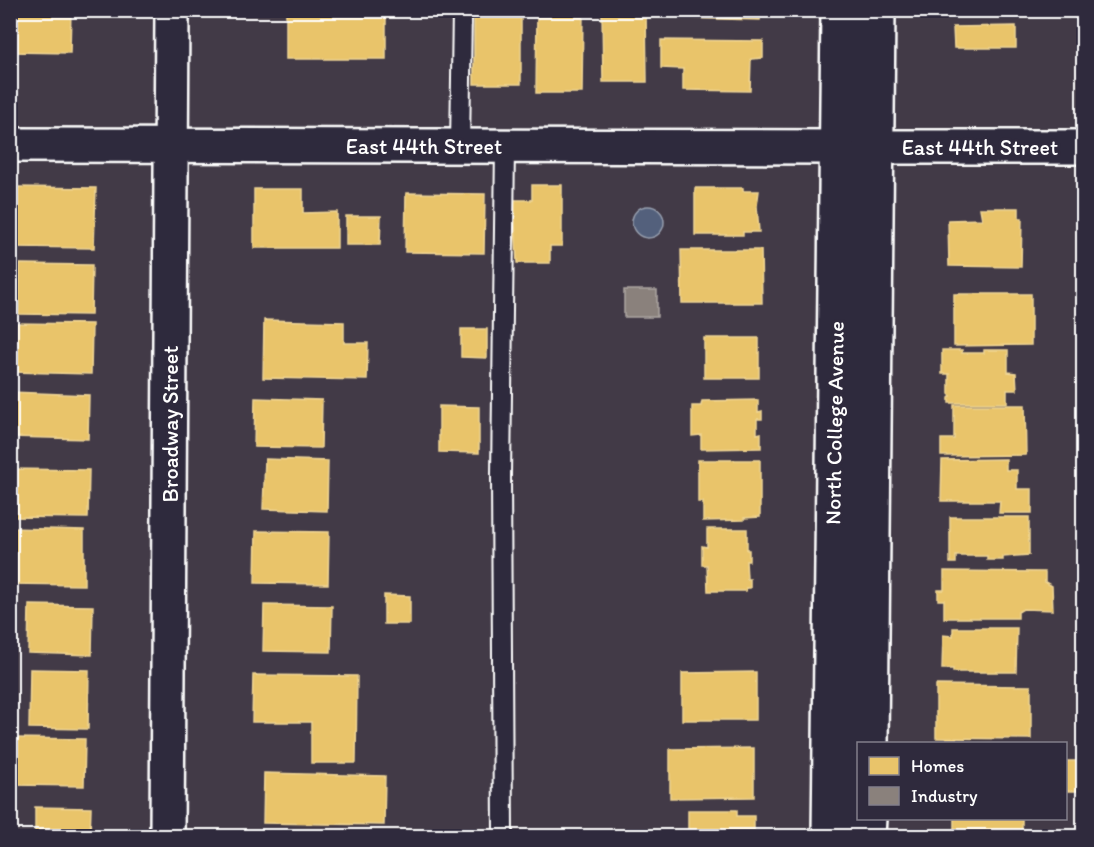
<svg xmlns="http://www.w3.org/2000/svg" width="1094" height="847" viewBox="0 0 1094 847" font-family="Itim,sans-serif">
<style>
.water{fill:#53617c;stroke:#98a0b0;stroke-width:1.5}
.homes{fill:#e9c46a;stroke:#f0d697;stroke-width:1.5}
.industry{fill:#8a817c;stroke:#ada7a3;stroke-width:1.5}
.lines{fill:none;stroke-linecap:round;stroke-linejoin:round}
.lane-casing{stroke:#fff;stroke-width:22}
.street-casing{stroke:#fff;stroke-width:38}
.secondary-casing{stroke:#fff;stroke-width:38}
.lane{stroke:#2f2a3d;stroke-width:18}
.street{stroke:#2f2a3d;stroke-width:33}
.secondary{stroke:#2f2a3d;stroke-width:33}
.labels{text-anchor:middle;stroke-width:6;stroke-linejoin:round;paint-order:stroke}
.street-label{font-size:22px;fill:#fff;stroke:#2f2a3d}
</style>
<rect width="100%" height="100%" fill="#423a47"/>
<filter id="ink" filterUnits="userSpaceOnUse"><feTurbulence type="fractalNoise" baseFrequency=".0167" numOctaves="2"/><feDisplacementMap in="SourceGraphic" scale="12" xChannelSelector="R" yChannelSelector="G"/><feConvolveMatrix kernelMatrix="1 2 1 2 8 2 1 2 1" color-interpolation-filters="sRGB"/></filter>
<g filter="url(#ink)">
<!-- water -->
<circle class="water" cx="648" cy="222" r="16"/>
<!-- homes -->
<g class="homes">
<path d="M11,10H71L70,53L10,52Z"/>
<rect x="286" y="10" width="100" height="49"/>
<path d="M521,10V84H474V11Z"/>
<path d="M683,10H761L760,20L682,18Z"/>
<path d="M537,12L583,13L582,93H536Z"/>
<path d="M602,13H646L647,82H603Z"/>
<path d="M1016,26V48H954L953,27Z"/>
<path d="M661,40L763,41V58L751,59L750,91L683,90V69L661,68Z"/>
<path d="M532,185H562V246H550V263H517L514,200H532Z"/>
<path d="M15,187L96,188L94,248L14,247Z"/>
<path d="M695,188H743V191H759L757,206L759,232H743V235H695Z"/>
<path d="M254,189H303V213L337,212V248H254Z"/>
<path d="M406,193L485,194L484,253L405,252Z"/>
<path d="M980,208H1019V218H1022L1021,267L949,266L948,220L982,219Z"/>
<path d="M346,216H381L380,245H346Z"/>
<path d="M681,250H761L762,303H682Z"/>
<path d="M20,264L92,265L91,315L19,314Z"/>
<path d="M954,294H1031V345L954,346Z"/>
<path d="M264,320L344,322V343H368L367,380L263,378Z"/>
<path d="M13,323L92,324L91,374L12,372Z"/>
<path d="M461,329H487V358L461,357Z"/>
<rect x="704" y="338" width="55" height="40"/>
<path d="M942,350H962V353H984V350H1008V372L1016,373L1017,390H1007V403H949V398L951,396L949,394V374H942Z"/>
<path d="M10,392L89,395L88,439L10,437Z"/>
<path d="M255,398L322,400L321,448L254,447Z"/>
<path d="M758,400V412L762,411V419H757V434L761,433V448L701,449V435L692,436V406H701L702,401Z"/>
<path d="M954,405H1025L1026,455L941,456V439H954Z"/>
<path d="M439,406L479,407V453L439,452Z"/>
<path d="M265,459L328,461L327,511L263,509Z"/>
<path d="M1006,459V470H1017V489H1032V513H999L1000,501H941L942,460Z"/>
<path d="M698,460H760V517L744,518V520L703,521V502H698Z"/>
<path d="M10,469L89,470L88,518L10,517Z"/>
<path d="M950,517H1029V555L1003,557V560H987V556H956V563H950Z"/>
<path d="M10,528L84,530V585L10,584Z"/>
<path d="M707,529H747V550H749V561H746L747,579H750V588H746V591H708L707,565H702V546L707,547Z"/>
<path d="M256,531L329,532L328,584L255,583Z"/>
<path d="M944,571L1045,572V582L1052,586L1053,610L1023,609L1018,612V618H944V600H938V590H944Z"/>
<path d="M384,595L410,596V624H384Z"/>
<path d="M29,605L93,606L92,655L28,653Z"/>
<path d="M264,605L332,606L331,652L263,651Z"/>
<path d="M953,628H1017L1016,672H953V669H942L943,635L953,636Z"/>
<path d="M30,669L89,670L88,729L29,728Z"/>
<path d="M756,672V720H682V673Z"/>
<path d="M253,675L357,676L356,763H311V722H252Z"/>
<path d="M936,685L1031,686V739L936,738Z"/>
<path d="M13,738L85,739L84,786L13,785Z"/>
<path d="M754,748V797L670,798V749Z"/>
<rect x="1066" y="761" width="18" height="30"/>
<path d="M264,773L385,776L384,825L263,823Z"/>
<path d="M35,807L91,808L90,836H35Z"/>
<path d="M688,810H737V816H754V836H688Z"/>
<rect x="954" y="818" width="68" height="18"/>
</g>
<!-- industry -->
<rect class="industry" x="624" y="290" width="33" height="27"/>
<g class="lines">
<!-- lane casing -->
<g class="lane-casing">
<g id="lane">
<path d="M460,146L462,10"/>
<path d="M503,836L501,476L505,146"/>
<path d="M850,836L858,10"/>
</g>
</g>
<!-- street casing -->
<g class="street-casing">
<g id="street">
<path d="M10,145L837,147"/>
<path d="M877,147H1084"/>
<path d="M167,836L172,10"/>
</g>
</g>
<!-- secondary casing -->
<g class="secondary-casing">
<g id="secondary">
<path d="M871,744L878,10"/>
<path d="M829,836L838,10"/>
<path d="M868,836L869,818"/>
</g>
</g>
<!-- lane -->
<use href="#lane" class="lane"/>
<!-- street -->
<use href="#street" class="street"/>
<!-- secondary -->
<use href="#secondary" class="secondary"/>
</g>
</g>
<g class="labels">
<!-- street labels -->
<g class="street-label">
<text x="424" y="154">East 44th Street</text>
<text x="980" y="155">East 44th Street</text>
<text transform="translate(834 423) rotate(-89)" y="8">North College Avenue</text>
<text transform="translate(170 424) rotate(-90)" y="8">Broadway Street</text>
</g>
</g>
<!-- margin -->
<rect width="1094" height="847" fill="none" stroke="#2f2a3d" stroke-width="36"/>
<rect x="18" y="18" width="1058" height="811" fill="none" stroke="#fff" stroke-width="2" filter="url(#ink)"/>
<!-- legend -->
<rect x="857" y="742" width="210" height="78" fill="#2f2a3d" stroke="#827f8b" stroke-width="1.5"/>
<rect x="869" y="757" width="30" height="18" fill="#e9c46a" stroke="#827f8b" stroke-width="1.5"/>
<text x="911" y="772" font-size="18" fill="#ffffff">Homes</text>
<rect x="869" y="787" width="30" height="18" fill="#8a817c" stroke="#827f8b" stroke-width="1.5"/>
<text x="911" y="802" font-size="18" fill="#ffffff">Industry</text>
</svg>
